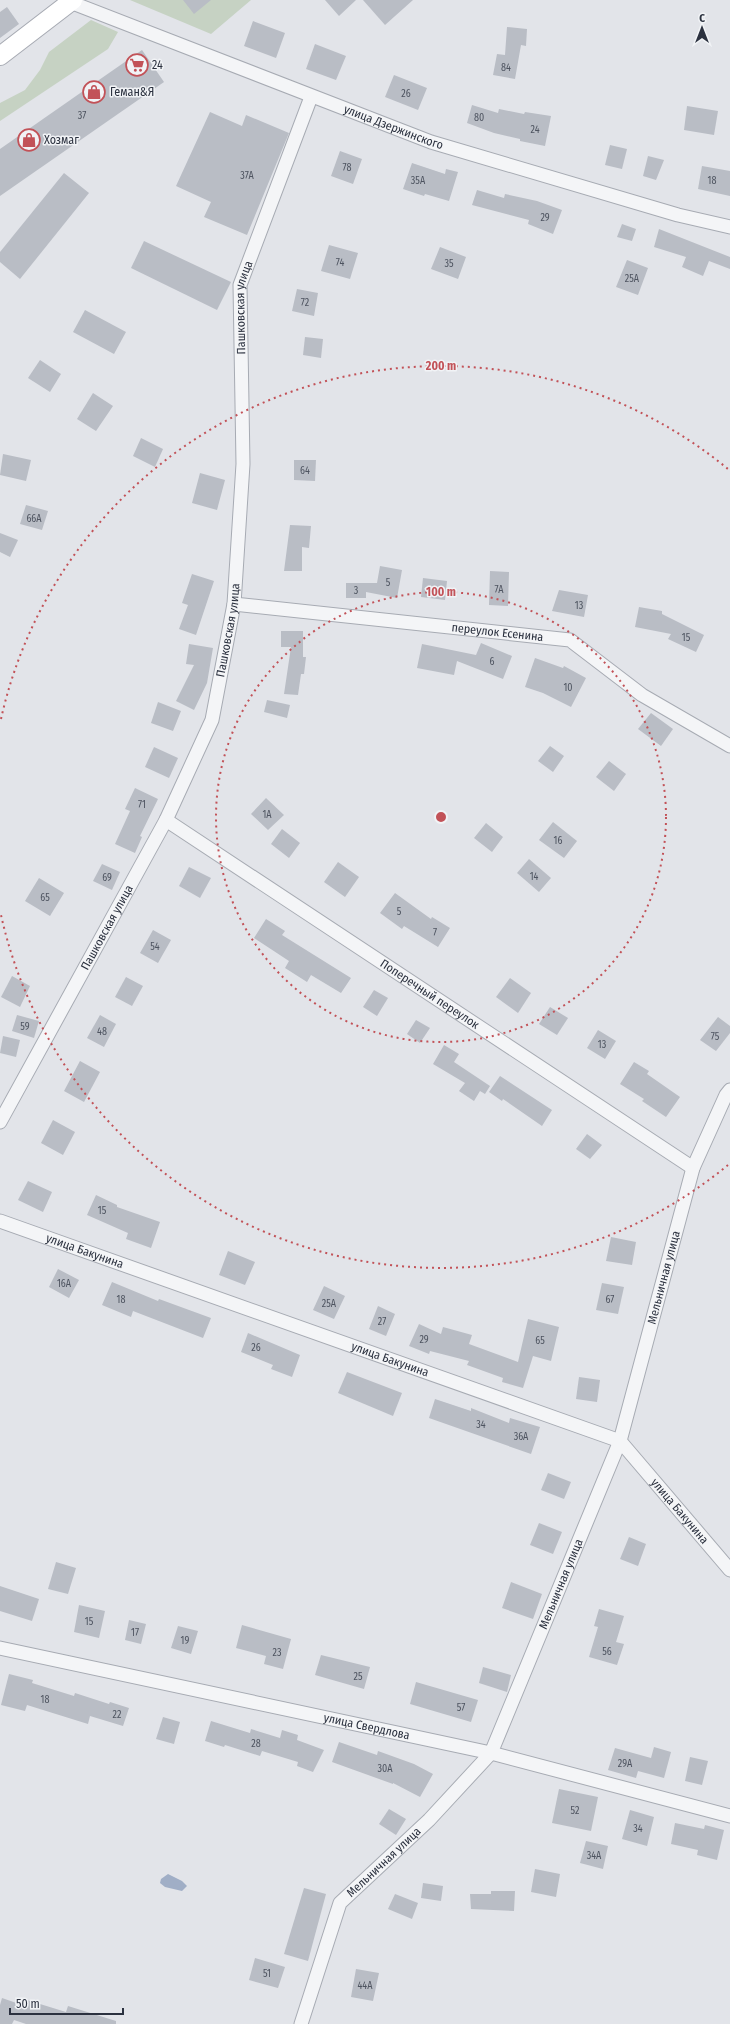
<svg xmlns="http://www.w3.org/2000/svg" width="730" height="2024" viewBox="0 0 730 2024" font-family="'Fira Sans Condensed',sans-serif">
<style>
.green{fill:#c6d2c3}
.water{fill:#a0aec6}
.building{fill:#b9bdc5}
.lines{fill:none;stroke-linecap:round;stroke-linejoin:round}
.street-casing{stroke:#a7abb3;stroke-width:15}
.secondary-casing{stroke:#a7abb3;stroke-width:20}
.street{stroke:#f4f5f7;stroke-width:13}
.secondary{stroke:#fff;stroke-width:18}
.ring{fill:none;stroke:#c25258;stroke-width:2;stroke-dasharray:2 4}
.labels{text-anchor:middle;stroke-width:3;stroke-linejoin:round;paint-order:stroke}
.number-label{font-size:10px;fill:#4e5460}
.poi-label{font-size:12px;fill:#2b313f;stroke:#f1f3f6;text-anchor:start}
.street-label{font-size:12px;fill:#2b313f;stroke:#f1f3f6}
.centre{fill:#c25258;stroke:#f1f3f6;stroke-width:2}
.ring-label{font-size:12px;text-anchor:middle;font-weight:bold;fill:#c25258;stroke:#f1f3f6;stroke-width:3;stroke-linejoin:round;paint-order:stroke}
</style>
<rect width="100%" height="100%" fill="#e2e4e9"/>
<!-- green -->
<g class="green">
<path d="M130,0H251L211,34Z"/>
<path d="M91,20L118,32L108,49L0,121V103L25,90L40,70L49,52Z"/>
</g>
<!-- water -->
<path class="water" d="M168,1874L182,1881L187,1886L182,1891L165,1887L160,1883L161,1879Z"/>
<!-- building -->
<g class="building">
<path d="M183,0H211L194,14Z"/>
<path d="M325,0H356L339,16Z"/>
<path d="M363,0H413L385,25Z"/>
<path d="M7,7L19,24L0,38V12Z"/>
<path d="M253,21L285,33L276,58L244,46Z"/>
<path d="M507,27L527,29L526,46L521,45L515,79L493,75L497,54L505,55Z"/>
<path d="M315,44L346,56L336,80L306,69Z"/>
<path d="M142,50L164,82L0,196V149Z"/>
<path d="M394,75L427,88L418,110L385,97Z"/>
<path d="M472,105L498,113L499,109L524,114L525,112L551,116L545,146L520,141V139L494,133L467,123Z"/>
<path d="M687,106L718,111L714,135L684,130Z"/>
<path d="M210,112L242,126L246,115L289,133L247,235L204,217L211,202L176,186Z"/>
<path d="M610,145L627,149L622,169L605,165Z"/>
<path d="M340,151L362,159L353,184L331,176Z"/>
<path d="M648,156L664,160L656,180L643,176Z"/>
<path d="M412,163L445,174L446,169L458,172L449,201L425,194L424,196L403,189Z"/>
<path d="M702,166L730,171V196L698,189Z"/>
<path d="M64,173L89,193L20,279L0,262V252Z"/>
<path d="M477,190L504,198L505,194L537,201L562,210L553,234L528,224L529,220L472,205Z"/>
<path d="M622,224L636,229L632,241L617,237Z"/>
<path d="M659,229L730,257V269L709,261L703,276L682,267L686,257L654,247Z"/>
<path d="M144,241L231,282L217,310L131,268Z"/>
<path d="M329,245L358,253L350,279L321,271Z"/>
<path d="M440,247L466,257L458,279L431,269Z"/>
<path d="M627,260L648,268L638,295L616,287Z"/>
<path d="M297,289L318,293L314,316L292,311Z"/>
<path d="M85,310L126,332L114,354L73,332Z"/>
<path d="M305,337L323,339L321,358L303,355Z"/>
<path d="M40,360L61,374L50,392L28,378Z"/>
<path d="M93,393L113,406L96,431L77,419Z"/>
<path d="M141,438L163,449L155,467L133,456Z"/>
<path d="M3,454L31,460L26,481L0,475Z"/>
<path d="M294,460H316L315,481L294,480Z"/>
<path d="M200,473L225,480L217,510L192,503Z"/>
<path d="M26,505L48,511L42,530L20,524Z"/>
<path d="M290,525L311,526L309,548L302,547V571H284Z"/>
<path d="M0,533L18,540L10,557L0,552Z"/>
<path d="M380,566L402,570L397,598L366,592V598H346V583H377Z"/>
<path d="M490,571L509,572L508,606L489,605Z"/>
<path d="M192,574L214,581L196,635L179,629L188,605L182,603Z"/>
<path d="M423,578L447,581L445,600L421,597Z"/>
<path d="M559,590L588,595L584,617L552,611Z"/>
<path d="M639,607L662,611V614L704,635L696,652L668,639L671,634L635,627Z"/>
<path d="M281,631H303V657H306L304,674H301L298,695L284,694L291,647H281Z"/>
<path d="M481,643L512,656L503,679L457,661L454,675L417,668L422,644L476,655Z"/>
<path d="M189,644L213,648L207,683L194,710L176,701L194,665L186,664Z"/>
<path d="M535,658L563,668L564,666L586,678L571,707L543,693L525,687Z"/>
<path d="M267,700L290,705L287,718L264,712Z"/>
<path d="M158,702L181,711L173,731L151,723Z"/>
<path d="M651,713L673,729L661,746L638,729Z"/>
<path d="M550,746L564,756L553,772L538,761Z"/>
<path d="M154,747L178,758L169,778L145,767Z"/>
<path d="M609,761L626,774L614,791L596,777Z"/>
<path d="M135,788L158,799L140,836L142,837L135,853L115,844L130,811L125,809Z"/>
<path d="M266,798L284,815L268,830L251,814Z"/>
<path d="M553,822L577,841L564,858L539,840Z"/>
<path d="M486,823L503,837L492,852L474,838Z"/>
<path d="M282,829L300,843L289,858L271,844Z"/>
<path d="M529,859L551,878L539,892L517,873Z"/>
<path d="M338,862L359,877L345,897L324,882Z"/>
<path d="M102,864L120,872L112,890L93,881Z"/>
<path d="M189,867L211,878L200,898L179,886Z"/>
<path d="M39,878L64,893L50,916L25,901Z"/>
<path d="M395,893L431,919L432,917L450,928L438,947L404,926L402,929L380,913Z"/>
<path d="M266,919L285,931L282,935L351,978L341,993L311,975L307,982L285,968L289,961L254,938Z"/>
<path d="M153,930L171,940L158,963L140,953Z"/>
<path d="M12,976L30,986L20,1007L1,997Z"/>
<path d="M126,977L143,986L132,1006L115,997Z"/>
<path d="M510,978L531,993L518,1013L496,997Z"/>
<path d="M374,990L388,998L377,1016L363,1007Z"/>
<path d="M550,1007L568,1018L557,1035L539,1024Z"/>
<path d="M17,1015L39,1021L34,1038L12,1031Z"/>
<path d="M100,1015L116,1024L104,1047L87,1038Z"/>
<path d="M718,1017L730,1026V1033L716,1051L700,1040Z"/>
<path d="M416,1020L430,1028L420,1043L407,1034Z"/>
<path d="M598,1030L616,1041L605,1059L587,1048Z"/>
<path d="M3,1036L20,1040L16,1057L0,1053Z"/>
<path d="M444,1045L459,1054L454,1062L490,1086L485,1094L480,1091L474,1101L459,1091L465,1083L433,1064Z"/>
<path d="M80,1061L100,1072L84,1102L64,1091Z"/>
<path d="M634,1062L649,1071L647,1074L680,1097L666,1117L642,1101L644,1099L620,1084Z"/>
<path d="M500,1076L552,1110L542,1126L503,1099L502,1101L489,1092Z"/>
<path d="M53,1120L75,1132L63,1155L41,1143Z"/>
<path d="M587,1134L602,1145L590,1159L576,1149Z"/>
<path d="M28,1181L52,1192L43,1212L18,1200Z"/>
<path d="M96,1195L117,1205V1207L160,1222L151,1248L126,1239L128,1233L87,1215Z"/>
<path d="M611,1237L636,1242L632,1265L606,1261Z"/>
<path d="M228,1251L255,1262L245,1285L219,1275Z"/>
<path d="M58,1269L79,1280L69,1298L49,1287Z"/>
<path d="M112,1282L158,1301L159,1299L211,1318L203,1338L133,1311L131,1317L102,1305Z"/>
<path d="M602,1283L624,1287L618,1314L596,1310Z"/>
<path d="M324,1286L345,1296L334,1319L313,1310Z"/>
<path d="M378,1306L395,1314L386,1336L369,1329Z"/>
<path d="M528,1319L559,1327L551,1361L533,1356L523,1388L502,1382L503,1378L467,1365L469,1361L430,1351L429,1354L409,1346L419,1324L441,1334L443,1327L472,1335L469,1344L518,1362Z"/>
<path d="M248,1333L300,1355L292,1377L271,1369L273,1365L241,1352Z"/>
<path d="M347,1372L402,1393L393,1416L338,1393Z"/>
<path d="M579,1377L600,1380L597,1402L576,1399Z"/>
<path d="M435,1399L471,1411V1408L509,1423L510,1418L540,1427L531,1454L429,1418Z"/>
<path d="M548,1473L571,1482L564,1499L541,1490Z"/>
<path d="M539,1523L562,1532L553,1554L530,1545Z"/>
<path d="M629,1537L646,1544L638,1566L620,1559Z"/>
<path d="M56,1562L76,1568L68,1594L48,1589Z"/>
<path d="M511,1582L542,1594L533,1619L502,1608Z"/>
<path d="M0,1586L39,1599L32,1621L0,1611Z"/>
<path d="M79,1605L105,1611L99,1638L74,1632Z"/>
<path d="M599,1609L624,1616L616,1642L624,1644L617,1665L589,1657L598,1627L594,1626Z"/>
<path d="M129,1620L146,1624L141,1644L125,1640Z"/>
<path d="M242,1625L291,1639L283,1669L264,1664L266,1656L236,1648Z"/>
<path d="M178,1626L198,1631L191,1654L171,1648Z"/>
<path d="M321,1655L370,1667L364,1689L315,1675Z"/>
<path d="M483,1667L511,1675L507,1692L479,1683Z"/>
<path d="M9,1674L33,1680L32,1683L74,1696L75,1693L109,1704L110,1702L129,1708L123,1726L90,1716L88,1724L27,1705L25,1711L1,1705Z"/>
<path d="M416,1682L478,1700L471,1722L410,1704Z"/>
<path d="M163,1717L180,1722L174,1744L156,1739Z"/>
<path d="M211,1721L250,1733L251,1729L280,1738L282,1730L298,1735L297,1740L324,1750L313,1772L297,1766L298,1762L262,1751L260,1756L225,1745L224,1747L205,1741Z"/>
<path d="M339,1742L377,1755L378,1751L414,1764L433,1774L420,1797L393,1783V1784L332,1762Z"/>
<path d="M654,1747L671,1752L664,1778L638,1771L636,1778L608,1770L615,1748L651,1758Z"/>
<path d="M690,1757L708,1761L702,1785L685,1781Z"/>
<path d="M559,1789L598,1797L591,1831L552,1823Z"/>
<path d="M389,1809L406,1819L396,1835L379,1824Z"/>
<path d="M630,1810L654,1817L647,1846L622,1839Z"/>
<path d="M675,1823L704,1829L705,1825L724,1830L717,1860L697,1855L698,1850L671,1844Z"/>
<path d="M586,1841L608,1846L603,1869L580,1863Z"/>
<path d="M535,1869L560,1874L556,1897L531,1892Z"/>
<path d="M423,1883L443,1886L441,1901L421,1898Z"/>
<path d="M304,1888L326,1894L308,1961L284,1954Z"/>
<path d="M491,1891H515L514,1911L471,1909L470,1894H491Z"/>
<path d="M395,1894L418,1903L412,1919L388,1909Z"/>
<path d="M255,1958L285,1967L278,1988L249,1980Z"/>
<path d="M356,1969L379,1973L373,2001L351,1997Z"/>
<path d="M2,1998L25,2006L27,2000L66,2012L68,2006L116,2021V2024H26L14,2020L12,2024H0V2005Z"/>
</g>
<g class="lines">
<!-- street casing -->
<g class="street-casing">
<g id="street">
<path id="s1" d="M70,2L431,142L678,215L730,227"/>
<path id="s2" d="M234,604L570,640L642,695L730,746"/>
<path id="s3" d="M166,820L693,1168"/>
<path id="s4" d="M0,1122L166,820L212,720L234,604L243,464L240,285L311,97"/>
<path id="s5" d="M0,1221L620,1441L730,1570"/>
<path id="s6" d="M0,1648L491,1753L730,1816"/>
<path id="s7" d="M301,2024L340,1903L429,1820L491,1753L620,1441L693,1168L726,1095L730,1090"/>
</g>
</g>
<!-- secondary casing -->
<g class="secondary-casing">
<path id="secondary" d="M0,56L73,0"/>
</g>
<!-- street -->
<use href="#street" class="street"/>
<!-- secondary -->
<use href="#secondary" class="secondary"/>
</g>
<!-- distance rings -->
<g class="ring">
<circle cx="441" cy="817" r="225"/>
<path d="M728 1165A451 451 0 0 1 1 915M1 719A451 451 0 0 1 728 469"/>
</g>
<!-- icons -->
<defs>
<g id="supermarket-ring" transform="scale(1.15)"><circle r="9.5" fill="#f1f3f6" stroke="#c25258" stroke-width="1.5"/><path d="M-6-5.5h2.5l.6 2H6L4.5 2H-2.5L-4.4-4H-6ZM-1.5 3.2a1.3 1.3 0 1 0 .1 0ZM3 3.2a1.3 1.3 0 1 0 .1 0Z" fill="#c25258"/></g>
<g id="shop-ring" transform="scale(1.15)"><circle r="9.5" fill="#f1f3f6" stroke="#c25258" stroke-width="1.5"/><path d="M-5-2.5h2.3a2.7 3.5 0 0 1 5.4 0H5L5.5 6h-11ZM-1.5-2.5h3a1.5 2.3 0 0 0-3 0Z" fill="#c25258"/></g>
</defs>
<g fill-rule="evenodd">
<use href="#supermarket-ring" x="137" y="65"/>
<use href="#shop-ring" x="94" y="92"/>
<use href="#shop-ring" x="29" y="140"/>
</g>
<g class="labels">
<!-- number labels -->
<g class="number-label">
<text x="506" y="71">84</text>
<text x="406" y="97">26</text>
<text x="82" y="119">37</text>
<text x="479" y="121">80</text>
<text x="535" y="133">24</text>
<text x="347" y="171">78</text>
<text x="247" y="179">37А</text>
<text x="418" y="184">35А</text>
<text x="712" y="184">18</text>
<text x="545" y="221">29</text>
<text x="340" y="266">74</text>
<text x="449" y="267">35</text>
<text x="632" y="282">25А</text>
<text x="305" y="306">72</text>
<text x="305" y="474">64</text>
<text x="34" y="522">66А</text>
<text x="388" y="586">5</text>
<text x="499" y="593">7А</text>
<text x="356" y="594">3</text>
<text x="579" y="609">13</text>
<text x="686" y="641">15</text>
<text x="492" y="665">6</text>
<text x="568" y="691">10</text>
<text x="142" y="808">71</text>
<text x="267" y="818">1А</text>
<text x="558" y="844">16</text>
<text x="534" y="880">14</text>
<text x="107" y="881">69</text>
<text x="45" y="901">65</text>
<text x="399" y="915">5</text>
<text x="435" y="936">7</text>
<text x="155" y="950">54</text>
<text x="25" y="1030">59</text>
<text x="102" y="1035">48</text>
<text x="715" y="1040">75</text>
<text x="602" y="1048">13</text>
<text x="102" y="1214">15</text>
<text x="64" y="1287">16А</text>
<text x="121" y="1303">18</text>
<text x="610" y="1303">67</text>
<text x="329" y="1307">25А</text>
<text x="382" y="1325">27</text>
<text x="424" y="1343">29</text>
<text x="540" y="1344">65</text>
<text x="256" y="1351">26</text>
<text x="481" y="1428">34</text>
<text x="521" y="1440">36А</text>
<text x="89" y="1625">15</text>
<text x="135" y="1636">17</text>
<text x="185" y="1644">19</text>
<text x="607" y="1655">56</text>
<text x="277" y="1656">23</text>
<text x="358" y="1680">25</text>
<text x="45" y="1703">18</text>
<text x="461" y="1711">57</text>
<text x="117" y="1718">22</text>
<text x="256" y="1747">28</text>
<text x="625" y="1767">29А</text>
<text x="385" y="1772">30А</text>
<text x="575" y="1814">52</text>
<text x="638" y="1832">34</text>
<text x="594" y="1859">34А</text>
<text x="267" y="1977">51</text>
<text x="365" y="1989">44А</text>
</g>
<!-- poi labels -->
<g class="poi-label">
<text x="152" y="69">24</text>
<text x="110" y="96">Геман&amp;Я</text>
<text x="44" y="144">Хозмаг</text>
</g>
<!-- street labels -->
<g class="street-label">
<text dy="4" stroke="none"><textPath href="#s1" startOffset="347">улица Дзержинского</textPath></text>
<text dy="4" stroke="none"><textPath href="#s4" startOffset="870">Пашковская улица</textPath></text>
<text dy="4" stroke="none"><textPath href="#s4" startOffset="546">Пашковская улица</textPath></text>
<text dy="4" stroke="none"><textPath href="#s2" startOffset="265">переулок Есенина</textPath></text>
<text dy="4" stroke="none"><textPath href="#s4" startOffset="222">Пашковская улица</textPath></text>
<text dy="4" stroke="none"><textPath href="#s3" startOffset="316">Поперечный переулок</textPath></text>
<text dy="4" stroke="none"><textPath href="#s5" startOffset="90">улица Бакунина</textPath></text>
<text dy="4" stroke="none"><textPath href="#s7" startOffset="847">Мельничная улица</textPath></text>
<text dy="4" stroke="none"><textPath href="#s5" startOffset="414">улица Бакунина</textPath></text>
<text dy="4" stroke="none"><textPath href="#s5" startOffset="750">улица Бакунина</textPath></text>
<text dy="4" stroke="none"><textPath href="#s7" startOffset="523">Мельничная улица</textPath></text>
<text dy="4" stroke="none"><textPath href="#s6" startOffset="375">улица Свердлова</textPath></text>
<text dy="4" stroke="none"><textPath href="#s7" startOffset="187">Мельничная улица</textPath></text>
</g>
</g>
<circle cx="441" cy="817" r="6" class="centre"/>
<g class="ring-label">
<text x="441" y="370">200 m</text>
<text x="441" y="596">100 m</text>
</g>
<!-- north arrow -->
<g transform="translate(702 28)" stroke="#f1f3f6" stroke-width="3" paint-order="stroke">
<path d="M0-3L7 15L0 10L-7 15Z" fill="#2b313f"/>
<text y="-6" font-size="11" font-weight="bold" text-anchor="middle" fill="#2b313f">С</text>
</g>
<!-- scale -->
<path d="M10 2008v6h113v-6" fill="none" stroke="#2b313f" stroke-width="2"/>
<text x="16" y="2008" font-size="12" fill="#2b313f" stroke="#f1f3f6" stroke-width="3" paint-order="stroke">50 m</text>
</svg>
